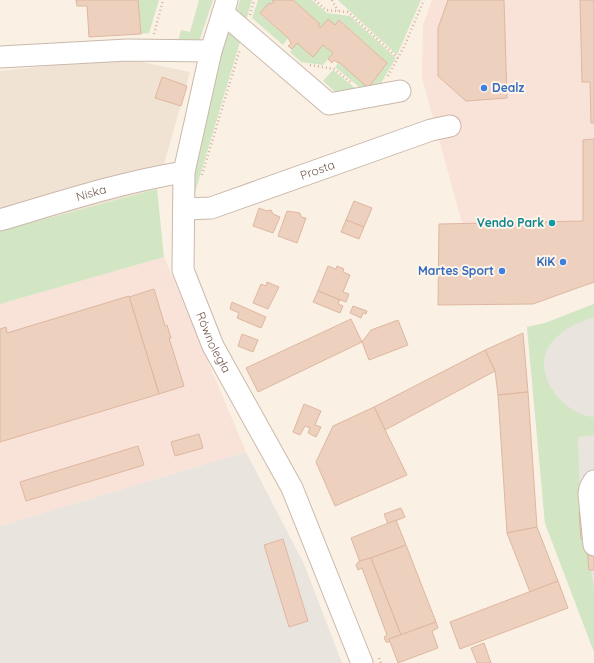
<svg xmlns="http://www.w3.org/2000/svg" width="594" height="663" viewBox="0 0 594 663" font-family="Quicksand,sans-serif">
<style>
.residential{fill:#f1e3d3}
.commercial{fill:#f9e2d8}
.industrial{fill:#eae4de}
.green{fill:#d2e6c4}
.building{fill:#edd0be;stroke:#deb7a0}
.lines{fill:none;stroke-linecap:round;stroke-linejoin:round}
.minor-casing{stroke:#cab9ab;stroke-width:23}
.path{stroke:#d1b4a1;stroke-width:2.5;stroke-dasharray:1 3;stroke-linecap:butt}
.minor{stroke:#fff;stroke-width:21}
.shop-dot{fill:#3f7fe0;stroke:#fdf5ea;stroke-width:1.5}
.culture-dot{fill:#0f9aa8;stroke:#fdf5ea;stroke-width:1.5}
.labels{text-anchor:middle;stroke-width:4;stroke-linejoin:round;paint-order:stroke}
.shop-label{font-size:12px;font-weight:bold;fill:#366cbe;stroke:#fdf5ea;text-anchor:end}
.street-label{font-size:12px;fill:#70584c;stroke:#fdf5ea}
.culture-label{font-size:12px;font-weight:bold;fill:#0d838f;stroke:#fdf5ea;text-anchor:end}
</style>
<rect width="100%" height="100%" fill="#faf1e4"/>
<!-- residential -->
<path class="residential" d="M123,58L190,72L157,189L0,231V71Z"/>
<!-- commercial -->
<g class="commercial">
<path d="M432,0H594V284L485,306L422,78L423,25Z"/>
<path d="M164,257L246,452L0,526V304Z"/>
</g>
<!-- industrial -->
<g class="industrial">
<path d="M594,304V652L545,523L527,327L545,323Z"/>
<path d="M246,452L304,564L342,663H0V526Z"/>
</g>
<!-- green -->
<g class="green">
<path d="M138,0H159L149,33L141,34Z"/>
<path d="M199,0H213L198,45L178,42L181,30L190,32Z"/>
<path d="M240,0H252L246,21L236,12Z"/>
<path d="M258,0H272L274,2L271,4L269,3L260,14L288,38L283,45L252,18Z"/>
<path d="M293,0H312L327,13L350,16L396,58L378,88L364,91L335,67L339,62L368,87L387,63L340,20L335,25L320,28L318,26L319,24Z"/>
<path d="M338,0H421L397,55Z"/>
<path d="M231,26L242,35L194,196L195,143L207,91Z"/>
<path d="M297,43L323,45L333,53L323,65L301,62L290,52Z"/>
<path d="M333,70L360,92L340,96L323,81Z"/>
<path d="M157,189L164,257L0,304V231Z"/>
<path d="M594,304V317C578,323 564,328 552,342C528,371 563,415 594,417V435L578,437L581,538H586L594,589V652L545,523L527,327L545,323Z"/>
</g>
<!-- building -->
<g class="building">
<path d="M76,0H138L141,34L89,37L87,6H77Z"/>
<path d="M272,0H293L320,24L318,26L320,28L328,19L335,25L339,20L387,63L368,88L339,62L338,63L334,60L332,63L328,59L333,53L323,45L313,57L297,43L292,49L288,46L291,43L288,38L260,13L269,3L271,4L274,2Z"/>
<path d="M448,0H504L507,98L466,101L438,76V28Z"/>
<path d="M580,0H594V123H591L590,82H582Z"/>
<path d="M162,77L187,86L181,106L155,98Z"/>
<path d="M594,139V282L533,304L438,305L439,224L583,221V140Z"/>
<path d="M354,201L372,208L364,227L346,220Z"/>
<path d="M259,208L267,211L271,210L273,214L280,217L273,233L253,226Z"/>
<path d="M287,211L300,213L301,217L306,218L297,243L278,236Z"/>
<path d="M346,220L364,227L359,239L341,232Z"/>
<path d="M328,266L336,269L337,266L344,269L343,272L350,275L343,292L349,294L346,302L318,291Z"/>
<path d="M267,282L279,287L268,309L253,303L261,284L266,286Z"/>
<path d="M154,289L165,326L167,325L171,338H169L184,386L159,394L129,297Z"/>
<path d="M318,291L340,300L338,304L343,306L340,313L313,302Z"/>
<path d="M129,296L159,394L0,442V329L6,327L7,333Z"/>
<path d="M232,302L266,317L261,328L237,318L239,313L230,309Z"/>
<path d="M353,306L367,311L366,314L363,313L361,318L350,313Z"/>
<path d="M351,319L362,342L258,392L246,368Z"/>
<path d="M398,320L408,345L369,360L362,342L371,330Z"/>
<path d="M523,333L528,392L498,395L495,371L485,350Z"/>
<path d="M242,334L258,340L253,352L238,346Z"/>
<path d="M485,350L495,371L385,430L374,407Z"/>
<path d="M528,392L537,527L507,533L498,395Z"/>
<path d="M304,404L321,411L315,425L321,427L316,437L308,433L310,428L305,426L300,435L293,432Z"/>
<path d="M374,407L407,475L335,506L316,462L333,426Z"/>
<path d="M199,434L203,448L175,456L171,442Z"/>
<path d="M138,446L144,465L26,501L20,482Z"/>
<path d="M401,508L405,517L388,524L384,514Z"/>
<path d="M594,511V570H589L586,538L581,539L579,513Z"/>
<path d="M396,520L406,545L360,562L351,538Z"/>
<path d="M537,527L558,581L530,592L507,533Z"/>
<path d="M283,539L308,621L289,627L264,545Z"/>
<path d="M406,545L436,622L401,635L371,558Z"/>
<path d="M371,558L401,635L389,639L390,642H386L384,637L387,635L362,568L358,570L356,565L359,561Z"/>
<path d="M558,581L568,608L460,649L450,622Z"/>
<path d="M436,622L438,628L432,631L438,648L398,663L389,639Z"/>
<path d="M484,643L491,663H477L471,648Z"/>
</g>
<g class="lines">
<!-- minor casing -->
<g class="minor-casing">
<g id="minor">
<path id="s1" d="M227,0L211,51L184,172L183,270L213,346L292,488L362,663"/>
<path d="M223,13L329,104L400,91"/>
<path d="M0,57L127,50L211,51"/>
<path id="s2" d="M184,209L211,208L431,130L450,126"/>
<path id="s3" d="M0,220C61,202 122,182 184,172"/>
<path d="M594,481L590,488L589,494L594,545"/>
</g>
</g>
<!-- path -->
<g class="path">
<path d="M315,0L326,10L348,12L398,58"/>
<path d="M332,0L338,11"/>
<path d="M250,15L254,0"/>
<path d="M154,34L163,0"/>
<path d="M310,65L334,69L352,83"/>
<path d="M388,76L404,47L424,0"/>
<path d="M202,175L240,49"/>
<path d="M379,658L381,663"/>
</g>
<!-- minor -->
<use href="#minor" class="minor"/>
</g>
<!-- markers -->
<g class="shop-dot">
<circle cx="484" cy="88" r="4"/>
<circle cx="563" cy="262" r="4"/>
<circle cx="502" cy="271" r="4"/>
</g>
<circle class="culture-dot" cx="552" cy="223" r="4"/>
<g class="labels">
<!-- shop labels -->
<g class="shop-label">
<text x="492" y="92" text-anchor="start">Dealz</text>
<text x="555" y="266">KiK</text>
<text x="494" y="275">Martes Sport</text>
</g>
<!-- street labels -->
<g class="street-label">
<text dy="4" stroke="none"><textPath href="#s2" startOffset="140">Prosta</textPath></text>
<text dy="4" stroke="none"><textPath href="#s3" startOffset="95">Niska</textPath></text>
<text dy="4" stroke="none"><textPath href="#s1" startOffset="354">Równoległa</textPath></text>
</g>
<!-- culture labels -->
<g class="culture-label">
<text x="544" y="227">Vendo Park</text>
</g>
</g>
</svg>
